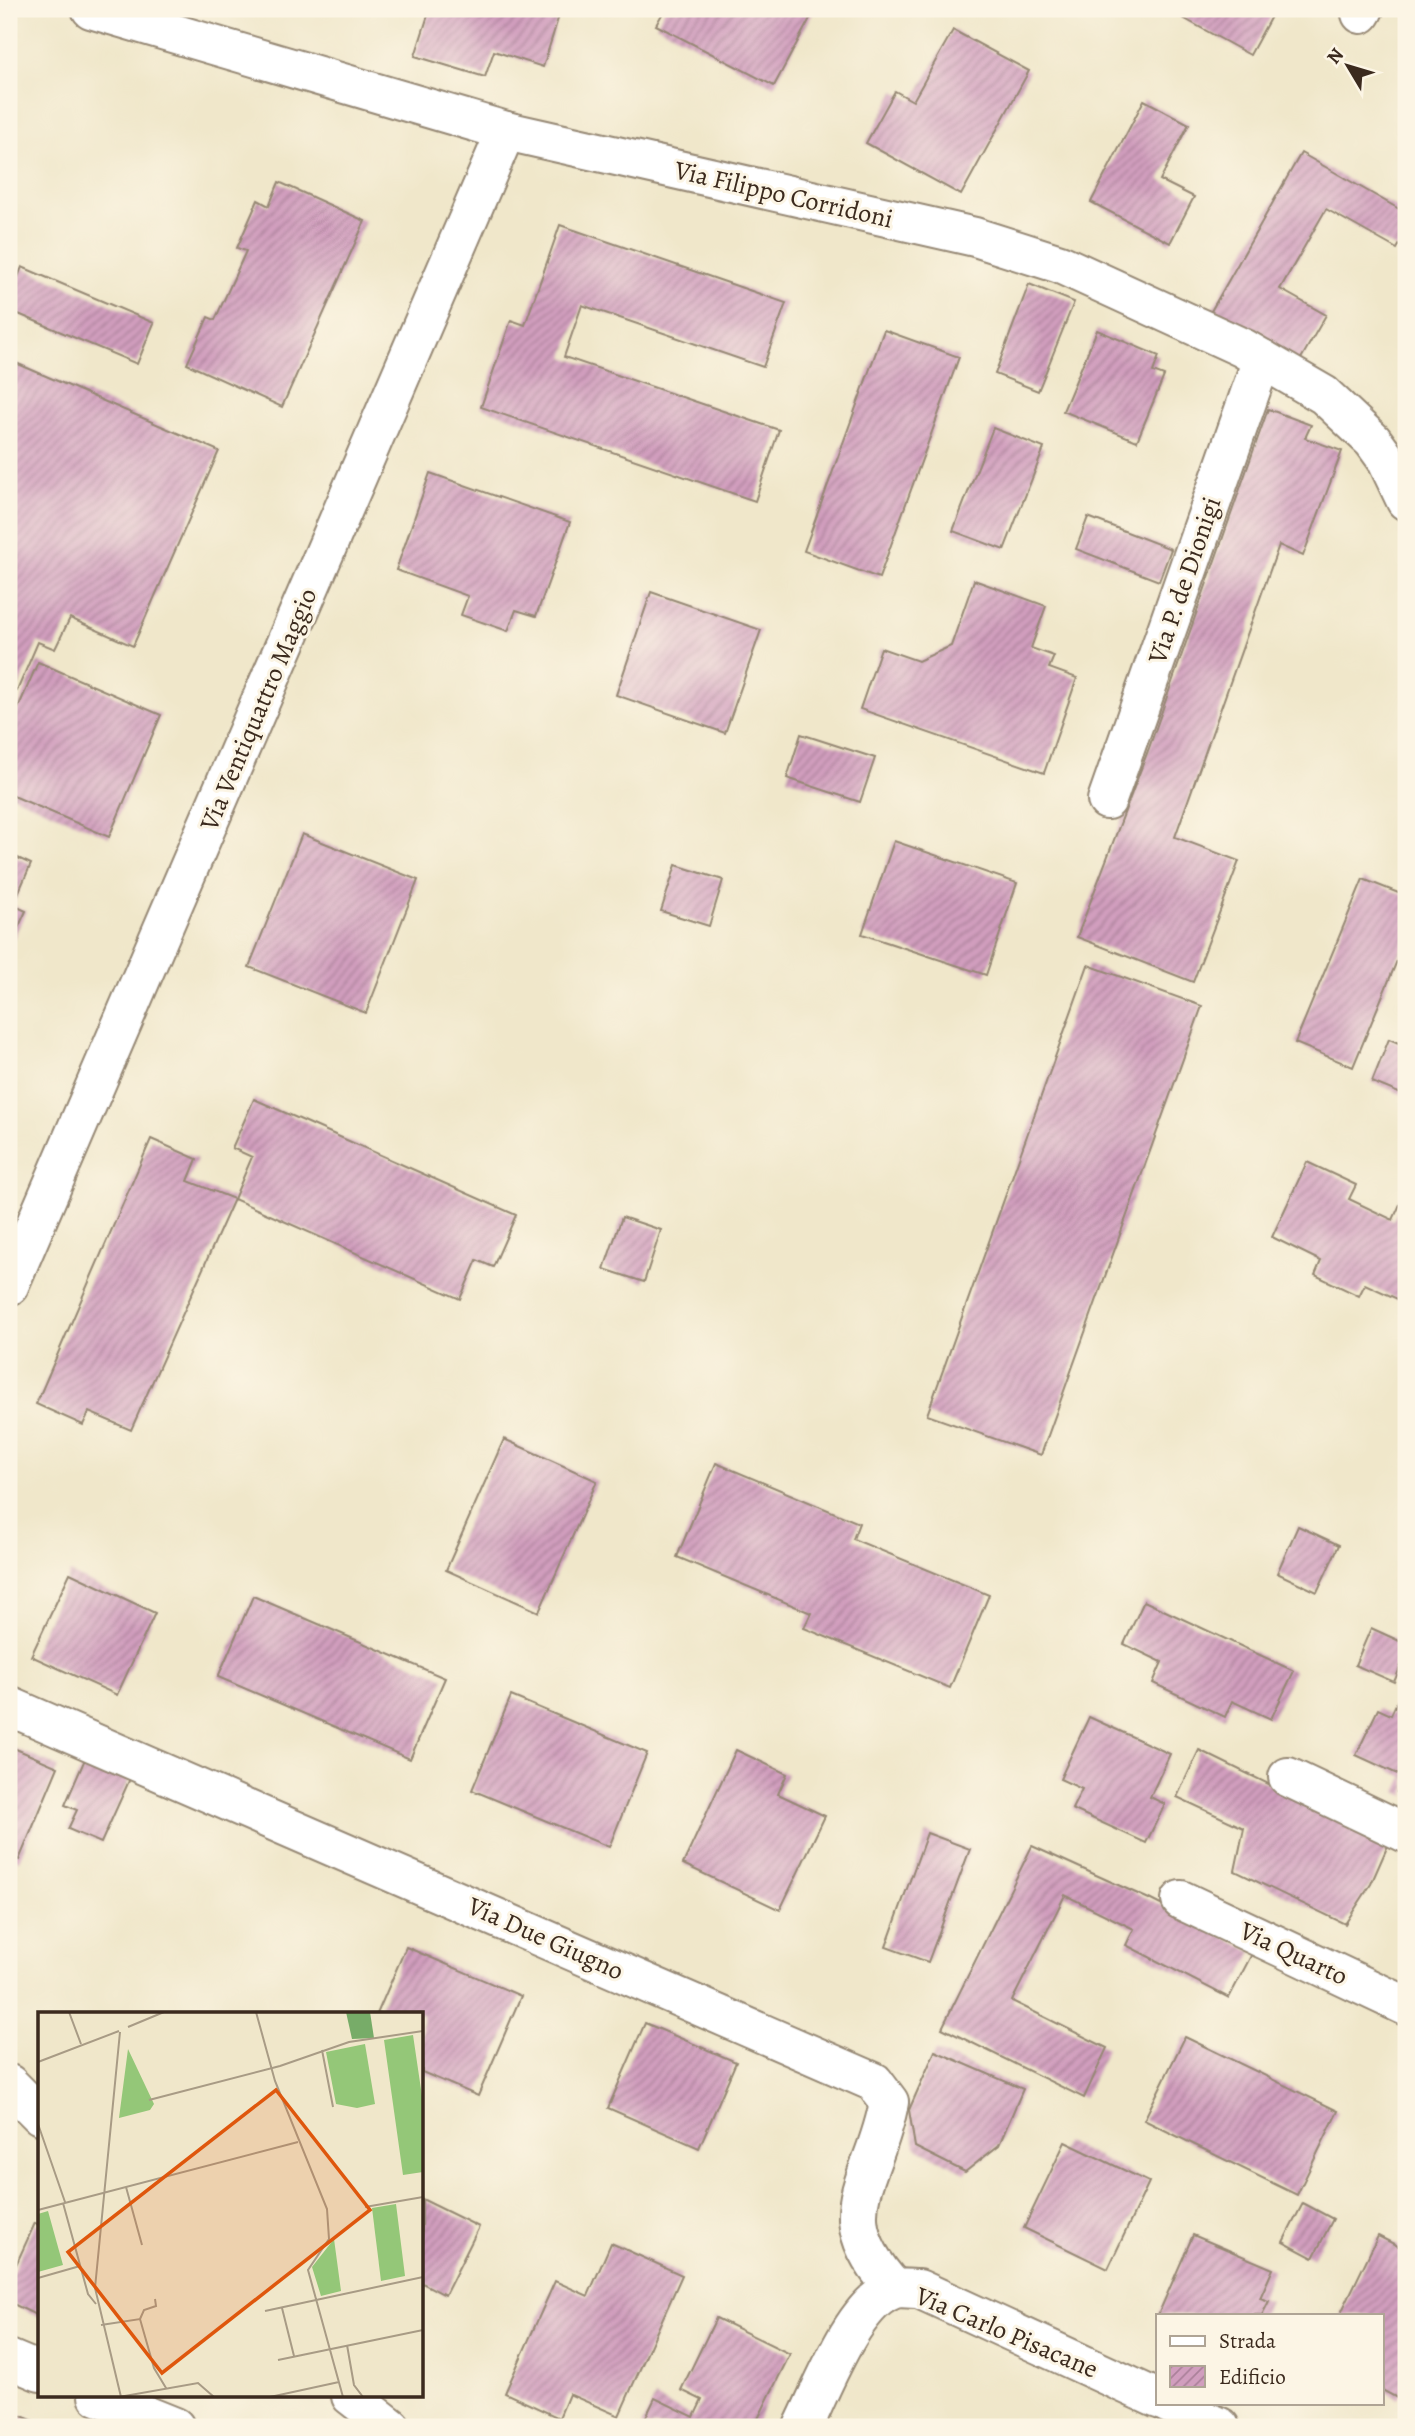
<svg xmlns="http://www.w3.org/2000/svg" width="1415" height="2436" viewBox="0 0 1415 2436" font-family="Alegreya,serif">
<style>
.building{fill:url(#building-hatch)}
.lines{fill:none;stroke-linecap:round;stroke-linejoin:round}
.minor-casing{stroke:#968874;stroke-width:42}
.minor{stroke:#fff;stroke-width:38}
.labels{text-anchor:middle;stroke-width:6;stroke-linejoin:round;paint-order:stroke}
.street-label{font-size:26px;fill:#3b2a1e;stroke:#fcf5e5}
.inset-road{fill:none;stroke:#a89b85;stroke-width:2}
.view{fill:#df570d;fill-opacity:0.15;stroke:#df570d;stroke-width:3.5}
.inset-edge{fill:none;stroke:#3b2a1e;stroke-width:3.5}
</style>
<defs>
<pattern id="building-hatch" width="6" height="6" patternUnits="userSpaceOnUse" patternTransform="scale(1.75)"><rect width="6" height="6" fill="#d19ebe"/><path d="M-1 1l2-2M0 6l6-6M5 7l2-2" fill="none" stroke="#ab819a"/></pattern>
</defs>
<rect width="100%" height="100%" fill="#fcf5e5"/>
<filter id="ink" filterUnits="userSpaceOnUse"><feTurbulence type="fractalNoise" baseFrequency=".0143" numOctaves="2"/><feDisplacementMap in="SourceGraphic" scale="14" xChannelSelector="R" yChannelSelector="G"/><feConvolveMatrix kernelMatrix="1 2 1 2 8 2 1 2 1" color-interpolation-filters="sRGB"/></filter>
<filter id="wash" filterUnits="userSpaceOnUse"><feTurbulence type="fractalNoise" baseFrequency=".00686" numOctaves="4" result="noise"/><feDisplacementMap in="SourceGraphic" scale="28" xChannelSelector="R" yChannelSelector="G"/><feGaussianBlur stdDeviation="1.57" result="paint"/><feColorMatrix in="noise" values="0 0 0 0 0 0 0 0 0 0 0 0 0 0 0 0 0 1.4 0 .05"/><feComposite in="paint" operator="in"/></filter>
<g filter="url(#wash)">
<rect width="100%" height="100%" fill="#f0e7ca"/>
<g id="blocks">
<!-- building -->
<g class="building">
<path d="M430,9H561L543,67L494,51L485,77L415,56Z"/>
<path d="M665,9H815L774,86L656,25Z"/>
<path d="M1167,9H1275L1250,55Z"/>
<path d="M953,30L1029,71L961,195L866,143L895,91L913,101Z"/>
<path d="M1144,100L1189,124L1160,180L1194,197L1170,243L1091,202Z"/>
<path d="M1301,153L1406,213V233L1397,249L1326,209L1280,289L1326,315L1298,364L1210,313Z"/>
<path d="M279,182L365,221L282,407L187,364L208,317L215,320L246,251L237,248L258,200L269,206Z"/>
<path d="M560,225L786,303L763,367L582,305L564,357L779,430L755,501L481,407L511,320L525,325Z"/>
<path d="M22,267L154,323L137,364L9,310V298Z"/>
<path d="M1029,284L1074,302L1038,391L995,374Z"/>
<path d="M884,330L959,357L879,578L804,551Z"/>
<path d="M1097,330L1159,356L1153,372L1164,376L1137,441L1063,411Z"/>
<path d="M9,360L219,451L133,646L70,618L55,649L38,642L17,691L9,687Z"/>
<path d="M1268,409L1311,425L1305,438L1342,451L1303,556L1279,545L1175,837L1239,861L1193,982L1077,937L1149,748Z"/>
<path d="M993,428L1044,448L1004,550L953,531Z"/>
<path d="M430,473L570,522L536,616L516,610L508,631L461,615L468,596L396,570Z"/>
<path d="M1088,517L1171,549L1159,581L1076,549Z"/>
<path d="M974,580L1046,606L1031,648L1054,656L1049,668L1077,678L1044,773L860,709L881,648L918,661L951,646Z"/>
<path d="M651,592L761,630L725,733L616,695Z"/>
<path d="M38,662L161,715L109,837L9,794V729Z"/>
<path d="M801,734L875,758L860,802L787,778Z"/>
<path d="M302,834L418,880L366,1013L249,967Z"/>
<path d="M894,841L1017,883L986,975L862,934Z"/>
<path d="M9,854L31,864L13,905L26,911L9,948Z"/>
<path d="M676,865L723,880L709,926L661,911Z"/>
<path d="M1363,879L1406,896V939L1353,1067L1295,1043Z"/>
<path d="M1088,965L1202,1006L1041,1455L927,1415Z"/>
<path d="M1389,1039L1406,1046V1096L1372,1082Z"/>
<path d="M254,1099L516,1215L493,1267L477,1260L460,1299L234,1199L252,1157L232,1148Z"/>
<path d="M151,1139L197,1159L188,1181L234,1199L131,1430L89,1412L83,1425L36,1404Z"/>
<path d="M1307,1162L1356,1185L1349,1199L1393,1220L1401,1202L1406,1204V1303L1365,1284L1359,1296L1315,1275L1321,1261L1272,1237Z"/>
<path d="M622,1217L661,1230L644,1282L604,1269Z"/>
<path d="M504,1439L597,1481L539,1612L446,1570Z"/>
<path d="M716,1463L859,1523L853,1539L989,1595L950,1688L804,1628L811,1613L677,1557Z"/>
<path d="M1298,1526L1339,1545L1317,1592L1277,1573Z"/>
<path d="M70,1573L155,1613L117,1695L31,1656Z"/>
<path d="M253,1596L445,1678L410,1759L218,1677Z"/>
<path d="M1144,1601L1294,1671L1271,1719L1232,1701L1225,1717L1153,1683L1162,1662L1124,1644Z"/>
<path d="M1371,1628L1406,1644V1654L1394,1682L1355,1665Z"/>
<path d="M1406,1682V1796L1397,1792L1404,1777L1356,1755L1378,1709L1391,1715Z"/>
<path d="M511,1696L647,1753L609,1847L472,1790Z"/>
<path d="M1089,1717L1170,1754L1150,1797L1165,1804L1146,1843L1072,1809L1082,1789L1060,1779Z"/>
<path d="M9,1746L58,1767L19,1860L9,1856Z"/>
<path d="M736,1750L787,1774L778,1794L825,1816L780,1910L683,1864Z"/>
<path d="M1199,1750L1389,1843L1371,1884L1345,1924L1235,1871L1244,1828L1177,1797Z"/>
<path d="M88,1752L133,1772L101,1843L68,1829L77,1810L65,1805Z"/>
<path d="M927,1833L970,1849L928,1962L886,1947Z"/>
<path d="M1032,1846L1149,1899L1253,1952L1229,1998L1126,1945L1134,1929L1065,1895L1012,2001L1107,2048L1084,2098L942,2028Z"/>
<path d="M406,1947L521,1996L478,2096L422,2072V2014H377Z"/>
<path d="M645,2023L736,2062L699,2148L608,2108Z"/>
<path d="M1185,2037L1338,2111L1297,2195L1144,2120Z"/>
<path d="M935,2051L1023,2089L999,2145L965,2172L915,2147L909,2110Z"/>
<path d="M1065,2142L1149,2182L1108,2269L1024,2228Z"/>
<path d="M422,2199L479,2227L445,2295L422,2283Z"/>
<path d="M1303,2203L1333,2219L1313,2258L1283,2242Z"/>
<path d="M35,2223L40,2225V2317L9,2302V2280Z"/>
<path d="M1193,2235L1273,2269L1260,2298L1269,2301L1262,2315H1158Z"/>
<path d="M1378,2236L1406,2250V2384L1399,2399L1382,2390V2315H1340Z"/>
<path d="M611,2243L682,2275L619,2416L569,2394L559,2418L505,2393L555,2281L588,2296Z"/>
<path d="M716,2318L790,2354L754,2427H641L655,2398L694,2417L702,2400L681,2390Z"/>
<path d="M9,2411L49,2427H9Z"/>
</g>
</g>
</g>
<g filter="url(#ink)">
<use href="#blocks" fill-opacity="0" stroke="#968874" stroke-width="2"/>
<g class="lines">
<!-- minor casing -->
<g class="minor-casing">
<g id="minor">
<path d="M91,9L506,131L975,237L1060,264L1243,348L1324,395L1373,441L1386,459L1406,501"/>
<path d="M1361,14L1364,9"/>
<path d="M1107,800L1262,359"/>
<path d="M9,1286L506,131"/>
<path d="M9,1706L874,2082L889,2102C875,2182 824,2212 894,2288"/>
<path d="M1288,1777L1406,1833"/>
<path d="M1181,1900L1406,2006"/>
<path d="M9,2084L40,2115"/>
<path d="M9,2359L40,2372"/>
<path d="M98,2396L175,2427"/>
<path d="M351,2396L391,2427"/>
<path d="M1167,2403L1220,2427"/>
<path d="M803,2427C821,2391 853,2304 892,2290C899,2287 911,2289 919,2289L1158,2399"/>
</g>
</g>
<!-- minor -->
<use href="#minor" class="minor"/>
</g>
</g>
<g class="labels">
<!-- street labels -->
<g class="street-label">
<text transform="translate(784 194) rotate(13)" y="9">Via Filippo Corridoni</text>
<text transform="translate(1184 580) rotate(-71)" y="9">Via P. de Dionigi</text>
<text transform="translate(258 709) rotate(-67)" y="9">Via Ventiquattro Maggio</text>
<text transform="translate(546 1938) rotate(24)" y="9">Via Due Giugno</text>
<text transform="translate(1294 1953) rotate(25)" y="9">Via Quarto</text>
<text transform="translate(1007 2332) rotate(23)" y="9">Via Carlo Pisacane</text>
</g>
</g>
<!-- overview -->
<g transform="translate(38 2012)">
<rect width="385" height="385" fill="#f0e7ca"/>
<path d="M375,23L385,91V160L365,163L346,28ZM296,227L303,279L283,284L274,255Z" fill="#94c778"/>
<path d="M308,0H332L336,26L314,27Z" fill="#77ac68"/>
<path d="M327,32L337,92L319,96L298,92L288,40ZM90,37L116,92L112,98L81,106ZM10,199L25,253L0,260V202Z" fill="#94c778"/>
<path d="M358,192L367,264L343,269L334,196Z" fill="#94c778"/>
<path class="inset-road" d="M31,0L43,32M218,0L237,69L289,197L291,227L270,258L305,385M90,15L126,0M82,20L57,276L83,385M284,38L295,95M0,50L81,19M111,88L242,54L311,30L385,19M0,112L27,190M88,175L104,233M25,191L50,282L58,292M327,195L385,185M0,198L260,130M0,266L42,254M244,296L256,344M227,299L385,265M102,307L106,298L118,294L117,287M63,313L102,307L116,356L128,376M309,333L316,373L325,385M240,348L385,318M81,385L160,371L176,385M232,385L301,370"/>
<path class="view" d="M238,78L332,198L124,361L30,240Z"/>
<rect width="385" height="385" class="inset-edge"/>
</g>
<!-- margin -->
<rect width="1415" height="2436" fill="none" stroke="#fcf5e5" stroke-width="35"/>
<!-- legend -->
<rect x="1156" y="2314" width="228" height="91" fill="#fcf5e5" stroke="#afa495" stroke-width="2"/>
<rect x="1170" y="2336" width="35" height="10" fill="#ffffff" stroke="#afa495" stroke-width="2"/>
<text x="1219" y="2348" font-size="21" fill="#3b2a1e">Strada</text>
<rect x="1170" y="2366" width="35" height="21" fill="url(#building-hatch)" stroke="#afa495" stroke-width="2"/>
<text x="1219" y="2384" font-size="21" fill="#3b2a1e">Edificio</text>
<!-- north arrow -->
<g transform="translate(1348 66) rotate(308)" stroke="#fcf5e5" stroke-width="5" paint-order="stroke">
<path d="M0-5L12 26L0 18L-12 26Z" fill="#3b2a1e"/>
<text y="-10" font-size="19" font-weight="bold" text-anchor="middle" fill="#3b2a1e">N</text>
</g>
</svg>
